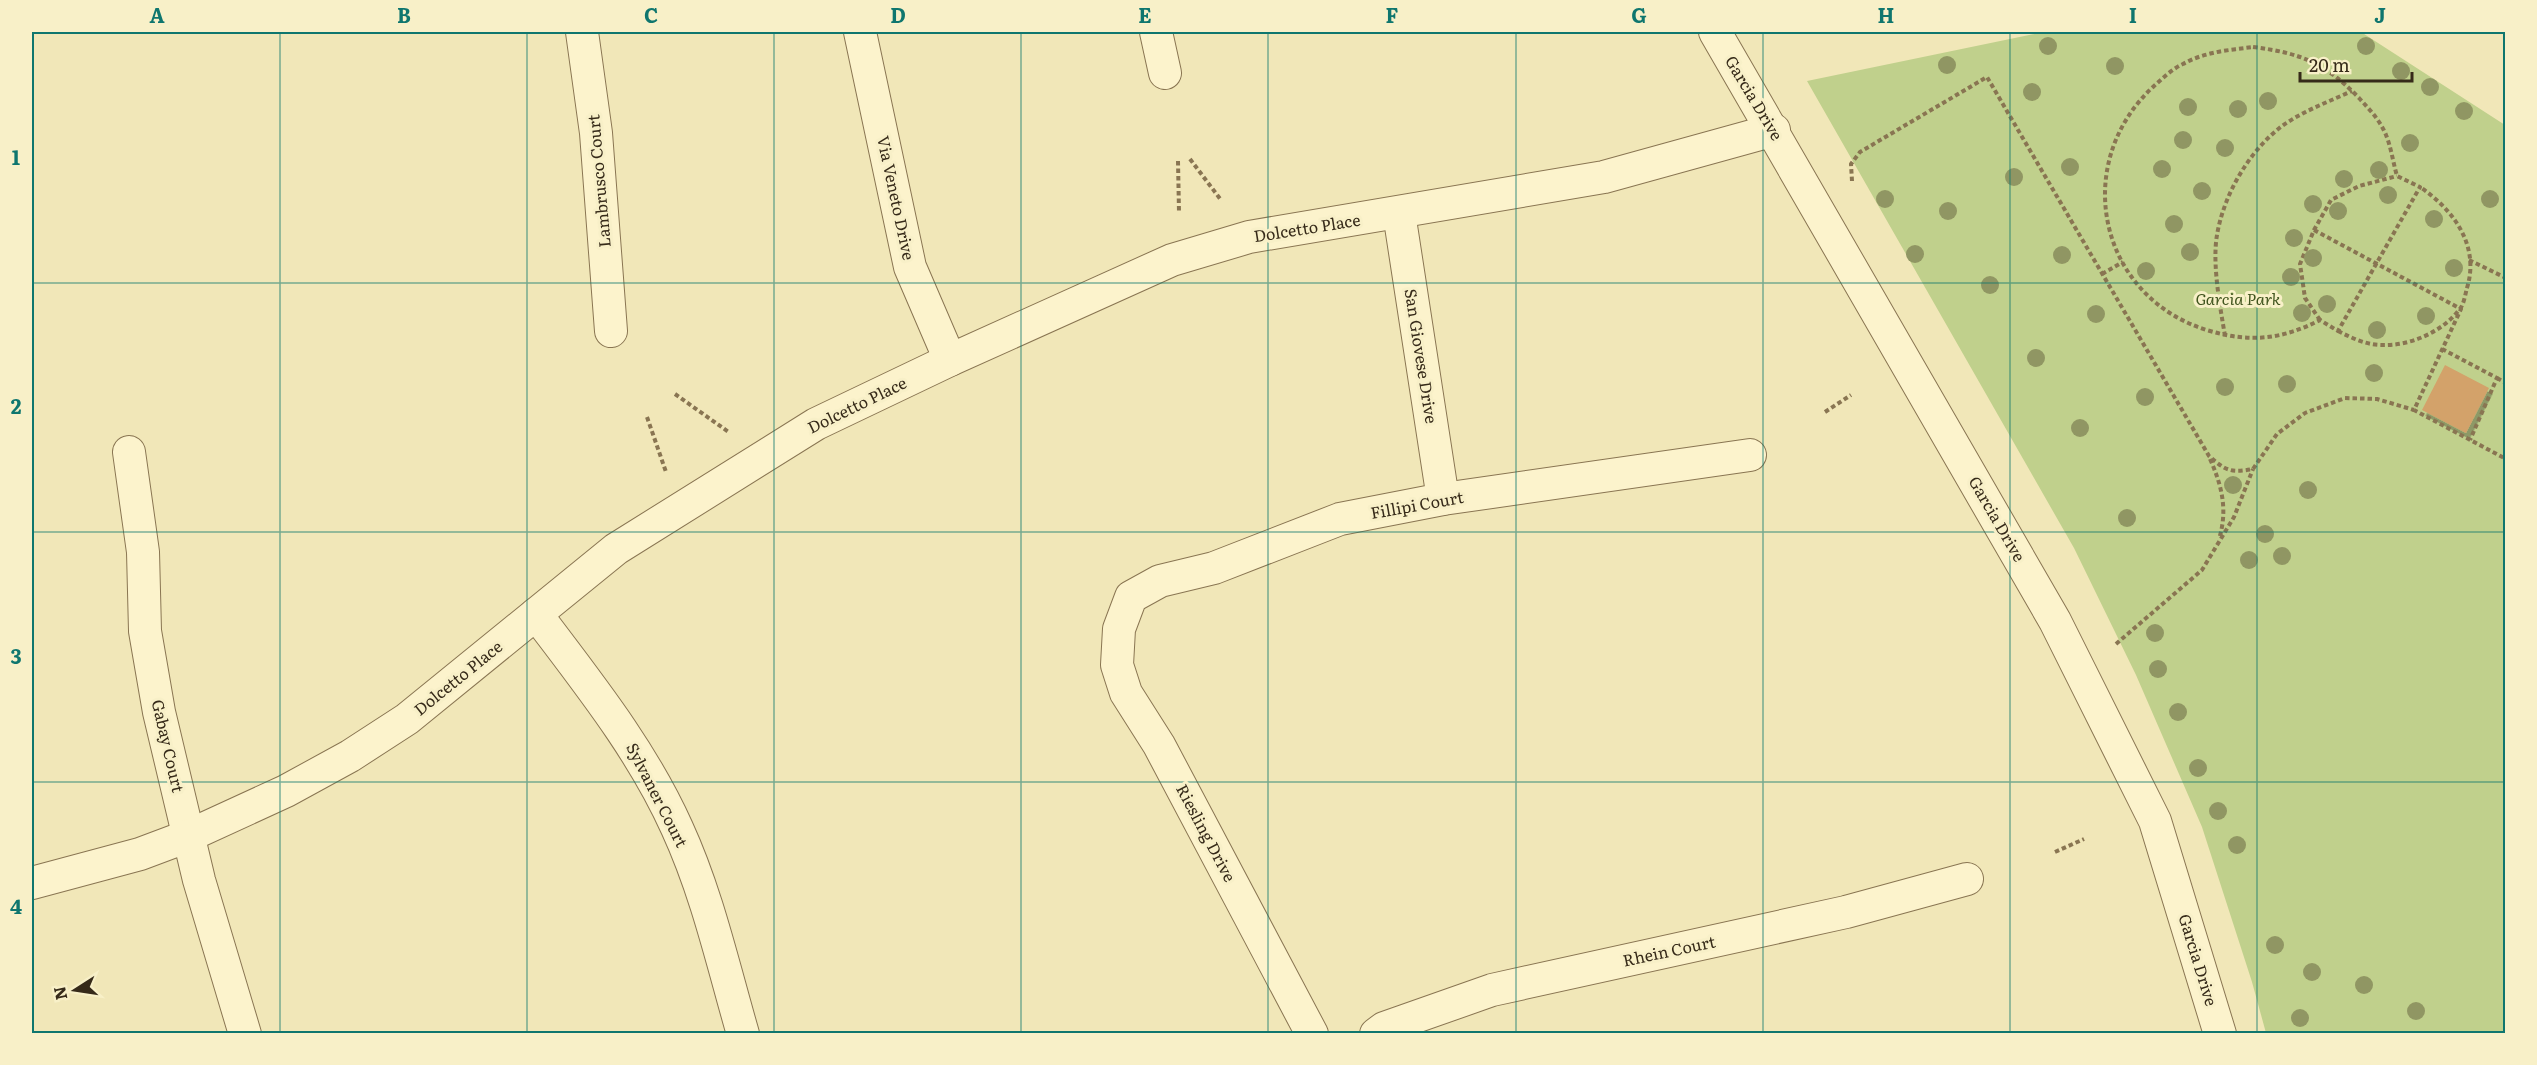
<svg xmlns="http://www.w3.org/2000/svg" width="2537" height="1065" viewBox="0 0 2537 1065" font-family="Literata,serif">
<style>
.green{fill:#c0d08c}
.building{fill:#d3a26a;filter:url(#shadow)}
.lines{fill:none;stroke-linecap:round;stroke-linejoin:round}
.street-casing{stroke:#897552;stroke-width:34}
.path{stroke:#897552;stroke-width:4;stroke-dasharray:4.5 3;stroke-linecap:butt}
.street{stroke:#fcf3cc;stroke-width:32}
.tree{fill:#909663}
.grid{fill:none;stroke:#0f766e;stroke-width:1.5;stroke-opacity:0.55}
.labels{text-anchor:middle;stroke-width:6;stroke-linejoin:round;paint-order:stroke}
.street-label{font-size:16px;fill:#362a19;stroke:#f8f0c8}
.park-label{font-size:16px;font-style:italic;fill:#40541e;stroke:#f8f0c8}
.neatline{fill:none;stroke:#0f766e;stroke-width:2}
.grid-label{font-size:20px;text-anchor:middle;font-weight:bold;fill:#0f766e}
</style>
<defs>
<filter id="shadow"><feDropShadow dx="3.5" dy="6" stdDeviation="0" flood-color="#0004"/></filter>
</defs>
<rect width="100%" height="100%" fill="#f1e7b8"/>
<!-- green -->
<path class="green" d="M2044,32H2361L2505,125V1033H2266L2252,982L2202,827L2136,675L2074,548L1807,81Z"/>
<!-- building -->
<path class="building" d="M2445,365L2489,388L2466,433L2422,410Z"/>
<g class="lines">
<!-- street casing -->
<g class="street-casing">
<g id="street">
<path d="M582,32L596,133L611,331"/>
<path d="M860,32L910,267L950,360"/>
<path d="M1156,32L1165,73"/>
<path d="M1715,32L2055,621L2155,821L2220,1034"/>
<path d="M1399,213L1443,499"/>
<path d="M129,452L143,552L145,631L159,712L199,880L245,1034"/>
<path d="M536,614C588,683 642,750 677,828C707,893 723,965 743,1034"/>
<path d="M32,883L140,854L188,836L286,791L350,756L407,719L616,549L816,424L950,360L1172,260L1249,237L1604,177L1774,130"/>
<path d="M1312,1034L1159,745L1126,693L1117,665L1119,629L1131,597L1160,581L1214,568L1340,519L1443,499L1750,455"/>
<path d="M1376,1034L1384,1028L1492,990L1846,912L1967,879"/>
</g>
</g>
<!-- path -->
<g class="path">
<path d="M2253,47C2301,53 2325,63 2359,98C2369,109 2380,120 2386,135C2391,147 2393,162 2397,176L2420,187L2338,331L2320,320C2283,339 2251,343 2210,331C2099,299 2069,164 2154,86C2163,78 2172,69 2183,64C2204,52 2229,50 2253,47Z"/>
<path d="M1190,159L1221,200"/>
<path d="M1178,161L1179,212"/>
<path d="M1852,181L1851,164L1860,152L1987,77L2209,456C2226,471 2231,473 2253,469L2277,434L2305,413L2345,398L2377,399L2414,410"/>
<path d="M2314,230L2461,309L2414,410L2506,459"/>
<path d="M2469,260L2506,278"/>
<path d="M2102,274L2123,262"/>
<path d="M2320,320L2305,298L2300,264L2314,230L2331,200L2359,186L2397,176"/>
<path d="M2338,331C2352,338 2366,345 2382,345C2410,346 2442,332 2459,310C2464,305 2465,295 2467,288C2480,246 2454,210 2420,187"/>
<path d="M2225,336C2220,306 2212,264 2217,235C2224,194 2249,151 2282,126C2303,111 2328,102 2352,91"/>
<path d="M2442,349L2497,378L2470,440"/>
<path d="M2497,378L2506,383"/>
<path d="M675,394L730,433"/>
<path d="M1825,412L1851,395"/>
<path d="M647,417L666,472"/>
<path d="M2210,459C2222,486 2228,510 2219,539"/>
<path d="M2116,644L2202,570L2234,517L2253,469"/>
<path d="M2055,852L2084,839"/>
</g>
<!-- street -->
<use href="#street" class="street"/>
</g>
<!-- trees -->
<g class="tree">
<circle cx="2048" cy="46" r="9"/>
<circle cx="2366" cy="46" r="9"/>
<circle cx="1947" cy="65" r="9"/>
<circle cx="2115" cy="66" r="9"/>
<circle cx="2401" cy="71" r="9"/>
<circle cx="2430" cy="87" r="9"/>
<circle cx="2032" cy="92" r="9"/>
<circle cx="2268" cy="101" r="9"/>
<circle cx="2188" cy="107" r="9"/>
<circle cx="2238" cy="109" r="9"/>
<circle cx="2464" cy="111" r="9"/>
<circle cx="2183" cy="140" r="9"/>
<circle cx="2410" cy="143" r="9"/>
<circle cx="2225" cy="148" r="9"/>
<circle cx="2070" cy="167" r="9"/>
<circle cx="2162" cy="169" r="9"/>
<circle cx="2379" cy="170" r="9"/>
<circle cx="2014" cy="177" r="9"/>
<circle cx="2344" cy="179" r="9"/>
<circle cx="2202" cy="191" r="9"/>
<circle cx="2388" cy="195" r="9"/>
<circle cx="1885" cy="199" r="9"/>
<circle cx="2490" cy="199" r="9"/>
<circle cx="2313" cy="204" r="9"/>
<circle cx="1948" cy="211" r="9"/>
<circle cx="2338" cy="211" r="9"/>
<circle cx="2434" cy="219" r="9"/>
<circle cx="2174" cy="224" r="9"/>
<circle cx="2294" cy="238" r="9"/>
<circle cx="2190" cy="252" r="9"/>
<circle cx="1915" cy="254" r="9"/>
<circle cx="2062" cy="255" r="9"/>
<circle cx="2313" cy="258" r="9"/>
<circle cx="2454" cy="268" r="9"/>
<circle cx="2146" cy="271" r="9"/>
<circle cx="2291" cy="277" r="9"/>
<circle cx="1990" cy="285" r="9"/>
<circle cx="2327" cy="304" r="9"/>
<circle cx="2302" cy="313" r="9"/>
<circle cx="2096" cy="314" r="9"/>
<circle cx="2426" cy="316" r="9"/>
<circle cx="2377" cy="330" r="9"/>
<circle cx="2036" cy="358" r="9"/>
<circle cx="2374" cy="373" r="9"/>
<circle cx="2287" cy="384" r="9"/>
<circle cx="2225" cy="387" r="9"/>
<circle cx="2145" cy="397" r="9"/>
<circle cx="2080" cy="428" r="9"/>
<circle cx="2233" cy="485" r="9"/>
<circle cx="2308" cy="490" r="9"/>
<circle cx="2127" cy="518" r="9"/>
<circle cx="2265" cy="534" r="9"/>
<circle cx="2282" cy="556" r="9"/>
<circle cx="2249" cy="560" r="9"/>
<circle cx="2155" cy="633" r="9"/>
<circle cx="2158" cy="669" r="9"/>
<circle cx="2178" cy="712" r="9"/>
<circle cx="2198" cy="768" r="9"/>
<circle cx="2218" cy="811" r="9"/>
<circle cx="2237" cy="845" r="9"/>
<circle cx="2275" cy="945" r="9"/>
<circle cx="2312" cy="972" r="9"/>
<circle cx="2364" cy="985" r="9"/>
<circle cx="2416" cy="1011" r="9"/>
<circle cx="2300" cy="1018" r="9"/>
</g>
<!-- grid -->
<path class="grid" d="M280,32V1034M527,32V1034M774,32V1034M1021,32V1034M1268,32V1034M1516,32V1034M1763,32V1034M2010,32V1034M2257,32V1034M32,283H2506M32,532H2506M32,782H2506"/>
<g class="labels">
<!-- street labels -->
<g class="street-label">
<text transform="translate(1754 98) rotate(59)" y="6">Garcia Drive</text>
<text transform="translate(599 181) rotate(-95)" y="6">Lambrusco Court</text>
<text transform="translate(896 198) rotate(78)" y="6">Via Veneto Drive</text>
<text transform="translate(1307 228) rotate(-9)" y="6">Dolcetto Place</text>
<text transform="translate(1421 356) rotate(81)" y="6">San Giovese Drive</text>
<text transform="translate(857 405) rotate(-26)" y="6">Dolcetto Place</text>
<text transform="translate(1417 505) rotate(-10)" y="6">Fillipi Court</text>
<text transform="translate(1997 519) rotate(60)" y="6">Garcia Drive</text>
<text transform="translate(458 678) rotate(-39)" y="6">Dolcetto Place</text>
<text transform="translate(168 746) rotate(77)" y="6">Gabay Court</text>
<text transform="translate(657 795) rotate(63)" y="6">Sylvaner Court</text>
<text transform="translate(1206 833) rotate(62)" y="6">Riesling Drive</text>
<text transform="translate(1669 951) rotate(-12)" y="6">Rhein Court</text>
<text transform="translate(2198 960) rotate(73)" y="6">Garcia Drive</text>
</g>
<!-- park labels -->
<g class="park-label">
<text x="2238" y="305">Garcia Park</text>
</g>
</g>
<!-- border -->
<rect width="2537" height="1065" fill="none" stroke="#f8f0c8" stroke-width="66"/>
<!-- north arrow -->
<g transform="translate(75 990) rotate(258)" stroke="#f8f0c8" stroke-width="4.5" paint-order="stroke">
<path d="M0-4.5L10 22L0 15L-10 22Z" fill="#362a19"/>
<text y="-9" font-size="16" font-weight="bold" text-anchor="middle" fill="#362a19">N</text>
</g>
<!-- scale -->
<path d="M2300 72v9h112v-9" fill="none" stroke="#362a19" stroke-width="3"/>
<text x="2309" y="72" font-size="18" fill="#362a19" stroke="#f8f0c8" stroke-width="4.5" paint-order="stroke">20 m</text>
<rect x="33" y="33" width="2471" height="999" class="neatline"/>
<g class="grid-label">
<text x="157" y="23">A</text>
<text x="404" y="23">B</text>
<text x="651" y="23">C</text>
<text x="898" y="23">D</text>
<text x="1145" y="23">E</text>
<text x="1392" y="23">F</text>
<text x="1639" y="23">G</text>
<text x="1886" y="23">H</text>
<text x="2133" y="23">I</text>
<text x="2380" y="23">J</text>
<text x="16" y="165">1</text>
<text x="16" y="414">2</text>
<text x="16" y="664">3</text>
<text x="16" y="914">4</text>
</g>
</svg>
